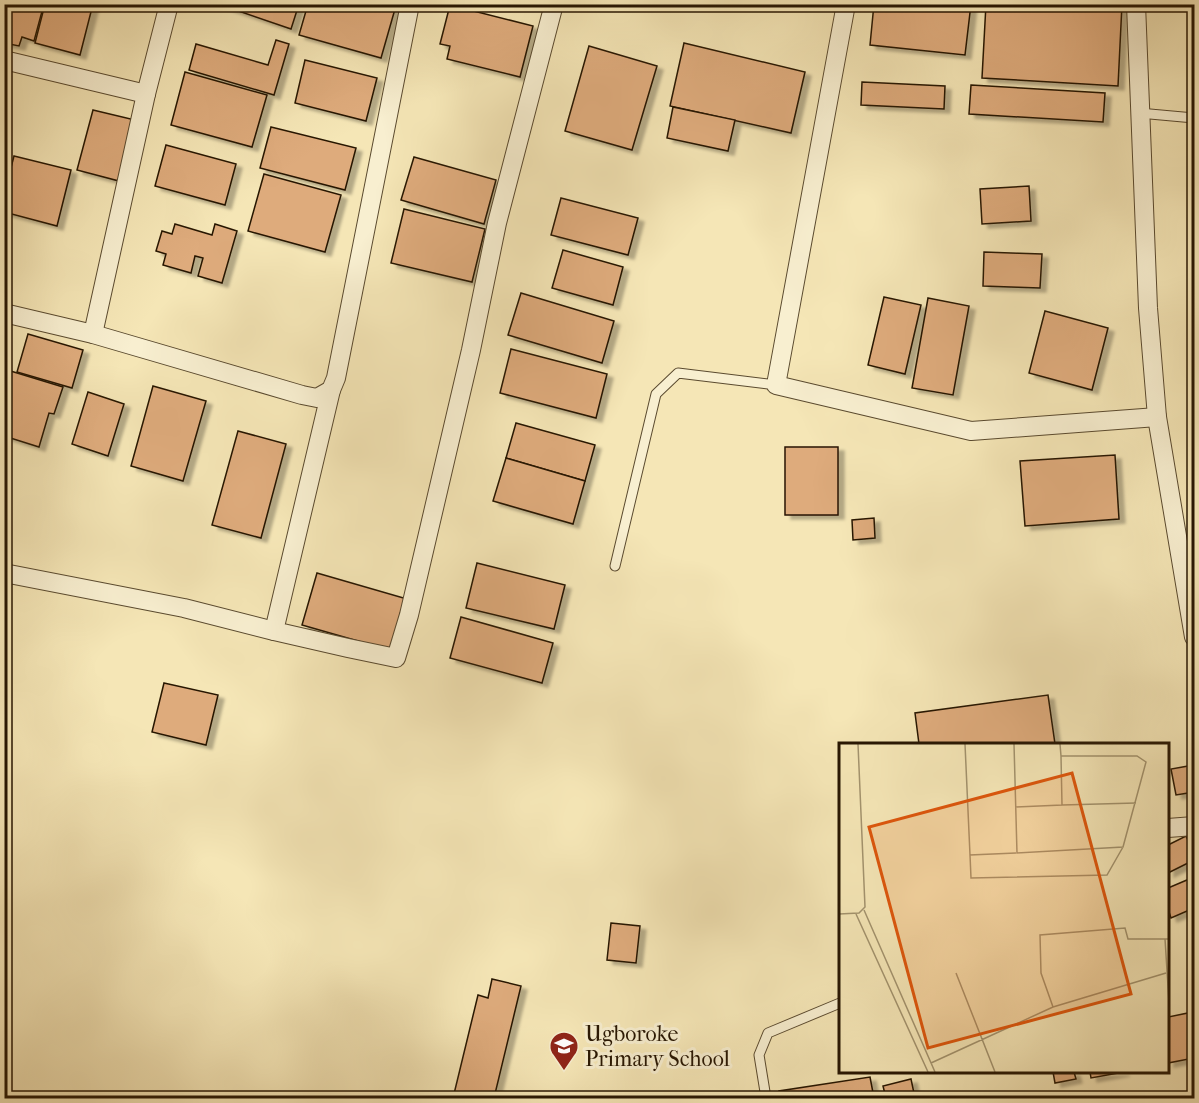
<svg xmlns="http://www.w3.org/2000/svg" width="1199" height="1103" viewBox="0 0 1199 1103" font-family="'IM FELL French Canon',serif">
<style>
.building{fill:#deab7c;stroke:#271602;stroke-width:1.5;filter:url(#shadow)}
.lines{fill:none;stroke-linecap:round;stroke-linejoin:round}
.service-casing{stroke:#5a4a2f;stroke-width:11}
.minor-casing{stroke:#5a4a2f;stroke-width:20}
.service{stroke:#f8efd0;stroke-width:9}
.minor{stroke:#f8efd0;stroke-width:18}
.labels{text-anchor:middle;stroke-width:6;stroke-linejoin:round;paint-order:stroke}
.poi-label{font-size:22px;fill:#271602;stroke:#f8efd0;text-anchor:start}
.inset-road{fill:none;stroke:#a3936e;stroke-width:1.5}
.view{fill:#de560c;fill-opacity:0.15;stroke:#de560c;stroke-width:3}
.inset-edge{fill:none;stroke:#271602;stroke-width:3}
</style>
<defs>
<filter id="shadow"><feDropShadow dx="6" dy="4" stdDeviation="1.5" flood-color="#0004"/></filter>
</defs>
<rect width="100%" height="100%" fill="#f5e6b6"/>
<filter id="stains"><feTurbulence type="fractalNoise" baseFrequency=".00333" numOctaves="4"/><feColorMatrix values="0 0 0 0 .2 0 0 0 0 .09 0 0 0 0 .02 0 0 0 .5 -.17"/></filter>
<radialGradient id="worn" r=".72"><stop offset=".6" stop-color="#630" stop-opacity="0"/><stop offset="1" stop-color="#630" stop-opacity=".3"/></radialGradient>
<!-- building -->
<g class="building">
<path d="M4,4H44L34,41L22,37L19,46L4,43Z"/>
<path d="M45,4H93L80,55L35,43Z"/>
<path d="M218,4H299L291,29Z"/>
<path d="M308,4H378L395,9L381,58L299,35Z"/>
<path d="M874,4H971L965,55L870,45Z"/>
<path d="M986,4H1122L1118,86L982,78Z"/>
<path d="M450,5L533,26L520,77L447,59L450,46L440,44Z"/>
<path d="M1189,36H1194V90H1192Z"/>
<path d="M276,40L289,44L274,95L189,70L196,44L268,65Z"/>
<path d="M684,43L805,72L791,133L670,106Z"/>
<path d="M589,46L657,66L632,150L565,131Z"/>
<path d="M305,60L377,78L366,121L295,103Z"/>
<path d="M185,72L267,95L252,147L171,125Z"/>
<path d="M862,82L945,86L944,109L861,105Z"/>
<path d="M971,85L1105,93L1103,122L969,114Z"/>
<path d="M673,107L735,120L728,151L667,138Z"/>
<path d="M93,110L135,120L119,181L77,170Z"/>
<path d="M271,127L356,148L345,190L260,168Z"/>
<path d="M166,145L236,164L225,205L155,186Z"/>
<path d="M14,156L71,170L57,226L4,212V195Z"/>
<path d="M414,157L496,180L484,224L401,200Z"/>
<path d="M264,174L341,195L325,252L248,231Z"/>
<path d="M1029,186L1031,221L982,224L980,189Z"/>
<path d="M561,198L638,218L628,255L551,235Z"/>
<path d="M404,209L485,229L472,282L391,263Z"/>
<path d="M175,224L212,235L215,224L237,231L222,283L198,276L203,258L195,256L191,273L163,265L166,254L156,251L162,231L172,234Z"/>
<path d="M563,250L623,267L613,305L552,288Z"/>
<path d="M984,252L1042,254L1040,288L983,286Z"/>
<path d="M521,293L614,321L602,363L508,335Z"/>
<path d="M884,297L921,305L905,374L868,365Z"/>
<path d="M928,298L969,306L953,395L912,388Z"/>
<path d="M1045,311L1108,328L1092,390L1029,373Z"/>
<path d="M28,334L83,350L72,388L17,372Z"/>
<path d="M511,349L607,374L596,418L500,393Z"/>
<path d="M4,369L63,387L54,414L49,413L39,447L4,436Z"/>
<path d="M153,386L206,401L183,481L131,466Z"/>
<path d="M88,392L124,404L108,456L72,444Z"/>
<path d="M516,423L595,445L585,481L506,458Z"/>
<path d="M238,431L286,444L261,538L212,525Z"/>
<rect x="785" y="447" width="53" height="68"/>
<path d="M1115,455L1119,519L1025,526L1020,461Z"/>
<path d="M506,458L585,481L573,524L493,501Z"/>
<path d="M874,518L875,538L853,540L852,520Z"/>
<path d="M477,563L565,585L554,629L466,608Z"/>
<path d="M317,573L407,599L393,651L302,625Z"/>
<path d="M461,617L553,643L542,683L450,658Z"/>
<path d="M164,683L218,695L206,745L152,732Z"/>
<path d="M1048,695L1055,744H919L915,713Z"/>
<path d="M1194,765V792L1176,795L1171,769Z"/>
<path d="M1186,836L1194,854V860L1168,873V845Z"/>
<path d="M1194,877V908L1171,918L1168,909V888Z"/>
<path d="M611,923L640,926L636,963L607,960Z"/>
<path d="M492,979L521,986L494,1098H453L478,995L488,998Z"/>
<path d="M1188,1013L1194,1049V1058L1168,1063V1017Z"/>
<path d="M1053,1072H1074L1076,1079L1055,1083Z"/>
<path d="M1090,1072H1124L1091,1078Z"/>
<path d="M870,1077L874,1098H780L779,1091Z"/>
<path d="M911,1079L915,1098H886L883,1086Z"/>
</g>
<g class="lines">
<!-- service casing -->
<g class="service-casing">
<g id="service">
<path d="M1139,113L1194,118"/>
<path d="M615,566L656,394L678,373L776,385"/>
<path d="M766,1098L759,1055L768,1033L840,1003"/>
</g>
</g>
<!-- minor casing -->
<g class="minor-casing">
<g id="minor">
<path d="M846,4L776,385L971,431L1157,417"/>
<path d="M1136,4L1148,308L1157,417L1194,637"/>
<path d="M4,60L146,94L93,334"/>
<path d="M146,94L169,4"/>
<path d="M4,313L93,334L302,395L317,398L331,390L336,378L410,4"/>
<path d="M331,390L274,631L348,648L396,658L409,615L471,350L497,223L554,4"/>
<path d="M4,573L184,608L274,631"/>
<path d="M1168,828L1194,826"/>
</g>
</g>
<!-- service -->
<use href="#service" class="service"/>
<!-- minor -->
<use href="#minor" class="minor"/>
</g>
<!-- icons -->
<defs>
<g id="school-pin" transform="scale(1.5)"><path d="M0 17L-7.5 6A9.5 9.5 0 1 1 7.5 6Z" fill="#8f2418" stroke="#f8efd0"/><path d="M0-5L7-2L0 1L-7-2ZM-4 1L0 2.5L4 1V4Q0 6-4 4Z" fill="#fff"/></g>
</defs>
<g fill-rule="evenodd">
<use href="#school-pin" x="564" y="1046"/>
</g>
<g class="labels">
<!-- poi labels -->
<g class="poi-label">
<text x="585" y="1041">Ugboroke<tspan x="585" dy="25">Primary School</tspan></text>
</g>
</g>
<!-- overview -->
<g transform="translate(839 743)">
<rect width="330" height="330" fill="#f5e6b6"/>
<path class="inset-road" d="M126,1L131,112M175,1L178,110L284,104L307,19L298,13H222L221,1M223,62L297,60M176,64L223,62L222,13M0,73V147M177,110L131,112L132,135L268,132L284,104M25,167L96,329M0,171L20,170L26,164L19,1M17,171L89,329M326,196L330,259M117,230L156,329M214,264L202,230L201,192L286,185L289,196H330M92,320L214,264L327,230"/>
<path class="view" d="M233,30L292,251L89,305L30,84Z"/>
<rect width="330" height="330" class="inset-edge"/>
</g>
<!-- margin -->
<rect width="1199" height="1103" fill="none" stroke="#f5e6b6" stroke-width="24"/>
<rect x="6" y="6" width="1187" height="1091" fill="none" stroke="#271602" stroke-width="3"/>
<rect x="12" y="12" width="1175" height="1079" fill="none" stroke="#271602" stroke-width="1.5"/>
<rect width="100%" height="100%" filter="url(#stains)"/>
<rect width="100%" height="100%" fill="url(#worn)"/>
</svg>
